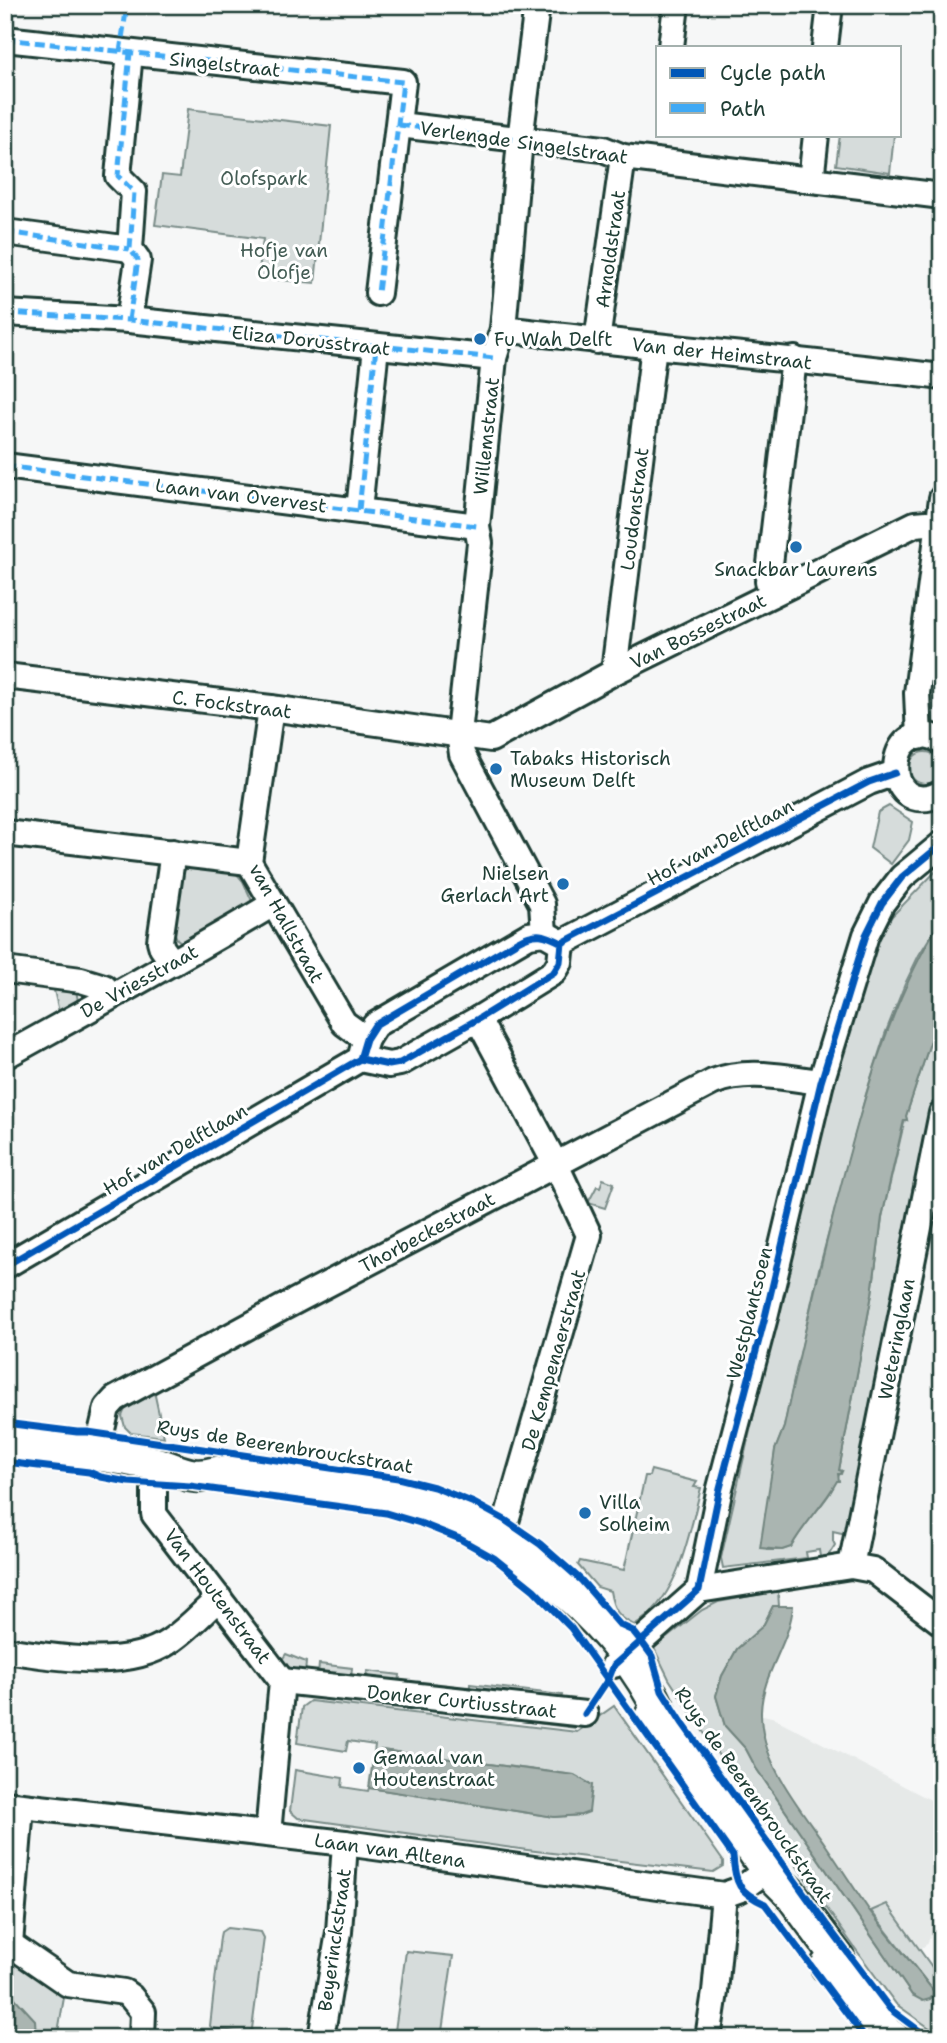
<svg xmlns="http://www.w3.org/2000/svg" width="947" height="2043" viewBox="0 0 947 2043" font-family="'Shantell Sans',sans-serif">
<style>
.built{fill:#e6e9e8}
.green{fill:#d6dcdb;stroke:#7a8c88;stroke-width:2}
.water{fill:#aab5b1;stroke:#72857f;stroke-width:2}
.lines{fill:none;stroke-linecap:round;stroke-linejoin:round}
.minor-casing{stroke:#1f3d34;stroke-width:30}
.major-casing{stroke:#1f3d34;stroke-width:37}
.minor{stroke:#fff;stroke-width:24}
.major{stroke:#fff;stroke-width:32}
.quiet{stroke:#3fa9f5;stroke-width:5;stroke-dasharray:10 5;stroke-linecap:butt}
.cycleway-casing{stroke:#fff;stroke-width:11}
.cycleway{stroke:#0057b8;stroke-width:7}
.poi-dot{fill:#1f6fb2;stroke:#fff;stroke-width:2.5}
.labels{text-anchor:middle;stroke-width:6;stroke-linejoin:round;paint-order:stroke}
.street-label{font-size:19px;fill:#1f3d34;stroke:#fff}
.park-label{font-size:19px;fill:#445d55;stroke:#fff}
.poi-label{font-size:19px;fill:#1f3d34;stroke:#fff;text-anchor:start}
</style>
<rect width="100%" height="100%" fill="#f6f7f7"/>
<filter id="ink" filterUnits="userSpaceOnUse"><feTurbulence type="fractalNoise" baseFrequency=".0143" numOctaves="2"/><feDisplacementMap in="SourceGraphic" scale="14" xChannelSelector="R" yChannelSelector="G"/><feConvolveMatrix kernelMatrix="1 2 1 2 8 2 1 2 1" color-interpolation-filters="sRGB"/></filter>
<g filter="url(#ink)">
<!-- built -->
<path class="built" d="M758,1714L772,1717L942,1806V1911L927,1944L905,1962L783,1794Z"/>
<!-- green -->
<g class="green">
<path d="M188,109L331,126L315,283L258,278L263,239L155,225L162,175L180,177Z"/>
<path d="M840,135H894L890,173L836,165Z"/>
<circle cx="925" cy="768" r="16"/>
<path d="M889,806L913,822L909,840L891,864L870,848L878,812Z"/>
<path d="M942,865V918L919,955L905,984L885,1034L866,1094L819,1269L784,1427L775,1450L767,1550H782L791,1547C801,1528 816,1513 828,1496C834,1488 836,1477 842,1471L839,1470L872,1294L882,1217L905,1119L907,1120L906,1116L942,1006V1091L928,1140L846,1534L833,1531V1541L835,1545L828,1556L820,1557L819,1550L806,1552L807,1558L723,1568L721,1558L827,1093L878,939L892,916Z"/>
<path d="M188,867L235,872L243,881L252,901L250,904L181,942L177,939L174,932L182,873Z"/>
<path d="M53,986L76,990L78,1001L59,1012Z"/>
<path d="M603,1179L614,1183L605,1208L588,1203L597,1186L600,1187Z"/>
<path d="M154,1391L164,1437L131,1433L125,1427L122,1416L125,1409L131,1403Z"/>
<path d="M651,1470L697,1482L694,1487L701,1488C689,1533 679,1601 634,1625C618,1617 613,1609 610,1591L597,1587L578,1565L580,1561L624,1570L645,1476H649Z"/>
<path d="M778,1591L779,1606H773L763,1626L737,1649L722,1676L716,1696L725,1726L746,1749L756,1768L912,1995L930,1999L935,1993L871,1911L887,1904L942,1981V2029L938,2034L896,2004L857,1951L719,1756L669,1679L654,1648L702,1610L718,1602Z"/>
<path d="M286,1654L306,1662L305,1674L285,1668L281,1661Z"/>
<path d="M319,1664L352,1668L351,1679L318,1676Z"/>
<path d="M367,1671L400,1675L399,1686L366,1682Z"/>
<path d="M470,1684L562,1695L559,1707L469,1696Z"/>
<path d="M310,1701L577,1732L614,1706L723,1861V1866L713,1872L527,1850L298,1818L290,1811L295,1770L343,1778L342,1787L368,1791L369,1788L376,1789L554,1817L581,1815L592,1785L574,1775L382,1750L380,1762L373,1760L375,1745L348,1741L346,1751L297,1743L302,1707Z"/>
<path d="M384,1704L576,1721L575,1728Z"/>
<path d="M5,1830H10V1944L65,1992L57,2038H5Z"/>
<path d="M227,1928L261,1932L264,1938L252,2029L246,2034L212,2028L210,2026L220,1937L221,1932Z"/>
<path d="M406,1951L453,1956L441,2038H394Z"/>
</g>
<!-- water -->
<g class="water">
<path d="M942,918V1006L906,1116L907,1120H904L882,1217L872,1294L839,1470L842,1471L841,1474H838L839,1481H837C824,1505 804,1523 791,1547L782,1550L760,1548L775,1450L784,1427C799,1353 817,1280 835,1208C861,1107 887,1007 942,918Z"/>
<path d="M773,1606H793C790,1643 762,1673 761,1712C760,1761 798,1805 825,1844C840,1866 854,1888 869,1910C890,1938 914,1965 935,1993L930,1999L923,2001L912,1995L756,1768L746,1749L725,1726L716,1696L722,1676L737,1649L763,1626Z"/>
<path d="M381,1750L574,1775L592,1785L589,1812L581,1815L554,1817L369,1788L373,1760L380,1761Z"/>
<path d="M5,1994L12,1995L35,2020L36,2038H10L5,2031Z"/>
</g>
<g class="lines">
<!-- minor casing -->
<g class="minor-casing">
<g id="minor">
<path d="M537,5L520,140L503,329L494,358L477,526L480,543L459,733L462,754L542,904L544,933"/>
<path d="M5,39L403,82L378,293"/>
<path d="M671,47L676,5"/>
<path d="M825,47L830,5"/>
<path d="M399,125L603,149L623,157L942,196"/>
<path d="M811,180L816,135"/>
<path d="M5,232L130,249"/>
<path d="M5,313L129,320L494,358"/>
<path d="M129,320L138,260L130,249L134,192L118,176L130,53"/>
<path d="M503,329C649,347 796,359 942,377"/>
<path d="M597,341L623,157"/>
<path d="M5,466L477,526"/>
<path d="M359,510L376,347"/>
<path d="M772,594L768,581L794,359"/>
<path d="M614,672L654,346"/>
<path d="M5,676L271,708L491,739L614,672L915,524L927,523L939,525"/>
<path d="M271,708L249,862L344,1023L366,1039"/>
<path d="M919,737L917,693L942,498"/>
<path d="M942,741C883,709 879,824 942,793"/>
<path d="M5,833L249,862"/>
<path d="M173,852L160,941L162,948L173,963"/>
<path d="M562,943L869,782L895,773"/>
<path d="M5,970L81,980L104,987L112,995"/>
<path d="M478,1019L556,1165L589,1235L501,1539"/>
<path d="M362,1052L366,1039L375,1025L529,935L544,933L558,941"/>
<path d="M5,1056C95,1006 185,957 273,904"/>
<path d="M5,1266L360,1059L389,1065L400,1063L478,1019L554,972L560,962L562,943"/>
<path d="M96,1455L107,1408L115,1399L282,1308L713,1082C748,1068 785,1078 821,1082"/>
<path d="M160,1466L154,1485V1514L282,1681L268,1834"/>
<path d="M851,1566L942,1113"/>
<path d="M699,1590L851,1566L873,1570L942,1623"/>
<path d="M5,1650C54,1657 127,1671 170,1641C188,1629 203,1612 219,1598"/>
<path d="M614,1665L699,1590L720,1488L765,1317L821,1082L866,935L882,903L902,877L942,844"/>
<path d="M282,1681L585,1714"/>
<path d="M5,1804L345,1843L724,1895L741,1889L767,1870"/>
<path d="M10,1944L68,1984L124,1992L131,1997L143,2012L142,2038"/>
<path d="M10,1944L21,1806"/>
<path d="M321,2038L339,1932L345,1843"/>
<path d="M708,2038L715,1992L724,1895"/>
</g>
</g>
<!-- major casing -->
<g class="major-casing">
<g id="major">
<path d="M5,1441C46,1447 87,1452 128,1459C138,1461 150,1462 160,1465C182,1472 192,1480 216,1473C305,1482 402,1485 482,1528C520,1549 550,1578 582,1607C618,1642 649,1681 667,1728"/>
<path d="M652,1715L667,1728L767,1870L790,1893L838,1958L844,1978"/>
<path d="M827,1966L844,1978L885,2032L893,2038"/>
</g>
</g>
<!-- minor -->
<use href="#minor" class="minor"/>
<!-- major -->
<use href="#major" class="major"/>
<!-- quiet -->
<g class="quiet">
<path d="M5,39L403,82L378,293"/>
<path d="M120,52L127,5"/>
<path d="M399,125L520,140"/>
<path d="M5,232L130,249"/>
<path d="M5,313L129,320L494,358"/>
<path d="M129,320L138,260L130,249L134,192L118,176L130,53"/>
<path d="M5,466L477,526"/>
<path d="M359,510L376,347"/>
</g>
<!-- cycleway casing -->
<g class="cycleway-casing">
<g id="cycleway">
<path d="M562,943L869,782L895,773"/>
<path d="M360,1059L366,1039L375,1025L518,941C536,931 545,934 562,943"/>
<path d="M5,1266L360,1059L389,1065L400,1063L478,1019L554,972L560,962L562,943"/>
<path d="M5,1423L77,1432H88L398,1478L434,1487L474,1503L505,1520L540,1544L581,1580L620,1625L633,1631L641,1641L652,1656L662,1691L683,1724L826,1924L890,2009L929,2038"/>
<path d="M5,1462L89,1472L101,1477L128,1482L190,1486L386,1513L420,1523L460,1539L494,1558L534,1590L571,1628L733,1856C735,1884 739,1892 765,1904L865,2038"/>
<path d="M585,1714L609,1678L614,1665L699,1590L720,1488L765,1317L821,1082L866,935L882,903L902,877L942,844"/>
</g>
</g>
<!-- cycleway -->
<use href="#cycleway" class="cycleway"/>
</g>
</g>
<!-- markers -->
<g class="poi-dot">
<circle cx="480" cy="339" r="7"/>
<circle cx="796" cy="547" r="7"/>
<circle cx="496" cy="769" r="7"/>
<circle cx="563" cy="884" r="7"/>
<circle cx="585" cy="1513" r="7"/>
<circle cx="359" cy="1768" r="7"/>
</g>
<g class="labels">
<!-- street labels -->
<g class="street-label">
<text transform="translate(225 64) rotate(6)" y="7">Singelstraat</text>
<text transform="translate(524 142) rotate(8)" y="7">Verlengde Singelstraat</text>
<text transform="translate(610 249) rotate(-82)" y="7">Arnoldstraat</text>
<text transform="translate(311 340) rotate(6)" y="7">Eliza Dorusstraat</text>
<text transform="translate(722 353) rotate(6)" y="7">Van der Heimstraat</text>
<text transform="translate(486 436) rotate(-84)" y="7">Willemstraat</text>
<text transform="translate(241 495) rotate(7)" y="7">Laan van Overvest</text>
<text transform="translate(634 509) rotate(-83)" y="7">Loudonstraat</text>
<text transform="translate(698 631) rotate(-26)" y="7">Van Bossestraat</text>
<text transform="translate(232 704) rotate(7)" y="7">C. Fockstraat</text>
<text transform="translate(720 842) rotate(-28)" y="7">Hof van Delftlaan</text>
<text transform="translate(287 923) rotate(61)" y="7">van Hallstraat</text>
<text transform="translate(139 981) rotate(-29)" y="7">De Vriesstraat</text>
<text transform="translate(175 1149) rotate(-30)" y="7">Hof van Delftlaan</text>
<text transform="translate(427 1232) rotate(-28)" y="7">Thorbeckestraat</text>
<text transform="translate(749 1313) rotate(-76)" y="7">Westplantsoen</text>
<text transform="translate(896 1339) rotate(-79)" y="7">Weteringlaan</text>
<text transform="translate(553 1360) rotate(-74)" y="7">De Kempenaerstraat</text>
<text transform="translate(285 1446) rotate(9)" y="7">Ruys de Beerenbrouckstraat</text>
<text transform="translate(218 1596) rotate(53)" y="7">Van Houtenstraat</text>
<text transform="translate(462 1701) rotate(6)" y="7">Donker Curtiusstraat</text>
<text transform="translate(754 1795) rotate(55)" y="7">Ruys de Beerenbrouckstraat</text>
<text transform="translate(390 1850) rotate(8)" y="7">Laan van Altena</text>
<text transform="translate(334 1940) rotate(-82)" y="7">Beyerinckstraat</text>
</g>
<!-- park labels -->
<g class="park-label">
<text x="264" y="185">Olofspark</text>
<text x="284" y="257">Hofje van<tspan x="284" dy="22">Olofje</tspan></text>
</g>
<!-- poi labels -->
<g class="poi-label">
<text x="494" y="346">Fu Wah Delft</text>
<text x="796" y="576" text-anchor="middle">Snackbar Laurens</text>
<text x="510" y="765">Tabaks Historisch<tspan x="510" dy="22">Museum Delft</tspan></text>
<text x="549" y="880" text-anchor="end">Nielsen<tspan x="549" dy="22">Gerlach Art</tspan></text>
<text x="599" y="1509">Villa<tspan x="599" dy="22">Solheim</tspan></text>
<text x="373" y="1764">Gemaal van<tspan x="373" dy="22">Houtenstraat</tspan></text>
</g>
</g>
<!-- margin -->
<rect width="947" height="2043" fill="none" stroke="#fff" stroke-width="28"/>
<rect x="14" y="14" width="919" height="2015" fill="none" stroke="#1f3d34" stroke-width="2.5" filter="url(#ink)"/>
<!-- legend -->
<rect x="656" y="46" width="245" height="91" fill="#ffffff" stroke="#a5b1ae" stroke-width="2"/>
<rect x="670" y="68" width="35" height="10" fill="#0057b8" stroke="#a5b1ae" stroke-width="2"/>
<text x="720" y="80" font-size="21" fill="#1f3d34">Cycle path</text>
<rect x="670" y="103" width="35" height="10" fill="#3fa9f5" stroke="#a5b1ae" stroke-width="2"/>
<text x="720" y="116" font-size="21" fill="#1f3d34">Path</text>
</svg>
